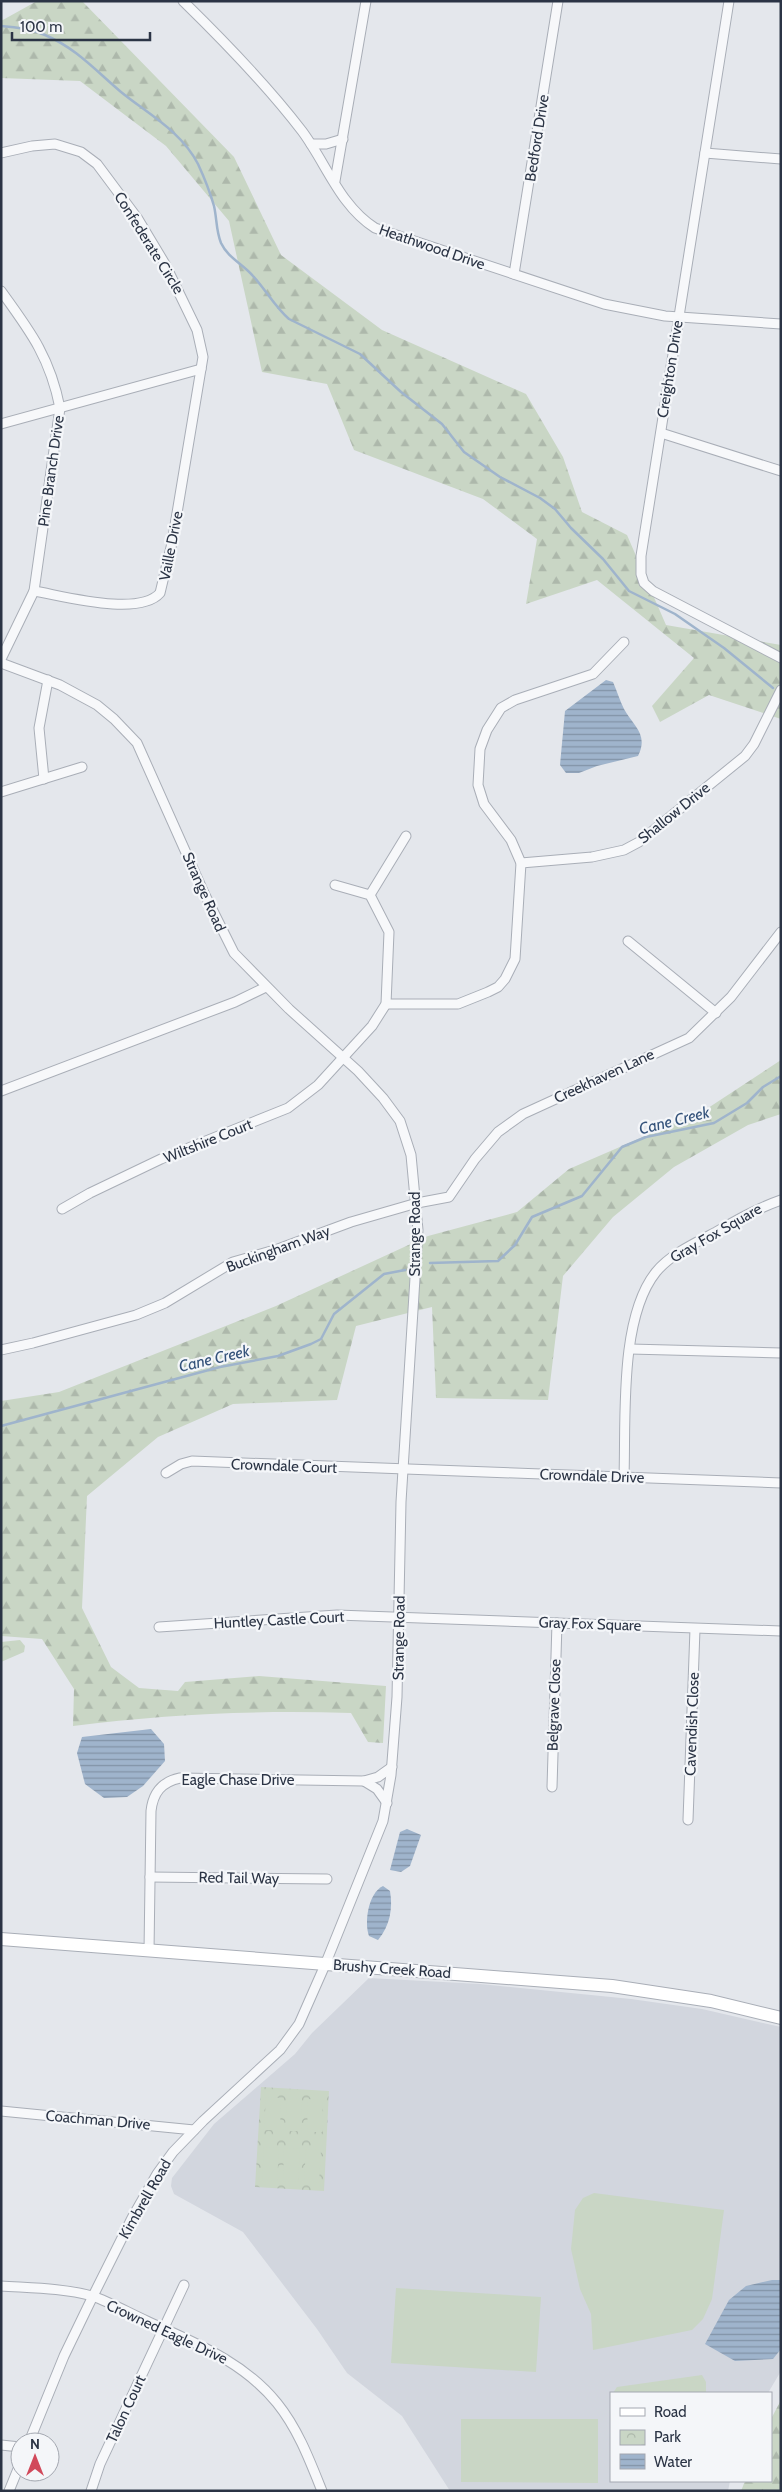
<svg xmlns="http://www.w3.org/2000/svg" width="782" height="2492" viewBox="0 0 782 2492" font-family="Cabin,sans-serif">
<style>
.built{fill:#d2d6de}
.forest{fill:url(#forest-firs)}
.park{fill:url(#park-crowns)}
.pitch{fill:#c9d6c5}
.water{fill:url(#water-rules)}
.lines{fill:none;stroke-linecap:round;stroke-linejoin:round}
.stream{stroke:#9fb4cc;stroke-width:2.5}
.street-casing{stroke:#a9aeb7;stroke-width:11}
.secondary-casing{stroke:#a9aeb7;stroke-width:14}
.street{stroke:#f7f8fa;stroke-width:9}
.secondary{stroke:#fff;stroke-width:12}
.labels{text-anchor:middle;stroke-width:4.5;stroke-linejoin:round;paint-order:stroke}
.street-label{font-size:15px;fill:#2b3445;stroke:#f4f6f9}
.water-label{font-size:16px;font-style:italic;fill:#34527a;stroke:#f4f6f9}
</style>
<defs>
<pattern id="forest-firs" width="22" height="20" patternUnits="userSpaceOnUse" patternTransform="scale(1.25)"><rect width="22" height="20" fill="#c9d6c5"/><path d="M5 1l3.5 6h-7zM16 11l3.5 6h-7z" fill="#adb8ab"/></pattern>
<pattern id="park-crowns" width="20" height="18" patternUnits="userSpaceOnUse" patternTransform="scale(1.25)"><rect width="20" height="18" fill="#c9d6c5"/><path d="M2 6a3 3 0 1 1 6 0M12 15a3 3 0 1 1 6 0" fill="none" stroke="#adb8ab"/></pattern>
<pattern id="water-rules" width="6" height="5" patternUnits="userSpaceOnUse" patternTransform="scale(1.25)"><rect width="6" height="5" fill="#9fb4cc"/><path d="M0 2.5h6" fill="none" stroke="#8293a7"/></pattern>
</defs>
<rect width="100%" height="100%" fill="#e4e7ec"/>
<!-- built -->
<path class="built" d="M369,1978L480,1984L631,1999L702,2009L781,2027V2371L768,2393H611V2481H730L728,2491H450L402,2416L347,2373L317,2329L243,2232L174,2194L171,2186L172,2178L214,2124L295,2054L312,2033Z"/>
<!-- forest -->
<g class="forest">
<path d="M37,1H82L234,157L281,255L382,330L526,394L563,457L582,512L627,535L666,625L781,645V719L709,695L660,722L652,706L694,658L597,580L526,604L537,539L483,499L354,450L327,384L262,372L229,221L166,146L80,81L1,78V21Z"/>
<path d="M781,1060V1114L748,1125L674,1167L613,1217L563,1276L548,1400L436,1398L432,1307L356,1326L337,1400L233,1404L158,1437L87,1496L82,1608L111,1667L139,1688L178,1691L185,1682L259,1676L386,1686L383,1743L368,1742L351,1713C258,1710 166,1714 73,1726L74,1689L42,1639L1,1636V1401L59,1392L276,1306L428,1236L517,1212L569,1169L705,1110Z"/>
<path d="M781,2400V2491H741L745,2481H771V2419Z"/>
</g>
<!-- park -->
<g class="park">
<path d="M20,1640L25,1646L24,1652L1,1662V1642Z"/>
<path d="M261,2087L329,2091L324,2191L255,2187Z"/>
</g>
<!-- pitch -->
<g class="pitch">
<path d="M266,2097L281,2098L280,2130H264Z"/>
<path d="M287,2098L302,2099L301,2131H285Z"/>
<path d="M308,2099L323,2100L322,2132H307Z"/>
<path d="M264,2147L279,2148L277,2181L262,2180Z"/>
<path d="M284,2148L300,2149L298,2182L283,2181Z"/>
<path d="M306,2149L321,2150L319,2183L304,2182Z"/>
<path d="M594,2193L724,2210L712,2299L703,2319L692,2330L593,2350L591,2314L580,2289L571,2249L575,2210L583,2198Z"/>
<path d="M396,2288L541,2297L536,2372L391,2363Z"/>
<path d="M702,2375L706,2382V2393H613L617,2387Z"/>
<path d="M461,2419H598V2483L461,2482Z"/>
</g>
<!-- water -->
<g class="water">
<path d="M606,680L613,682C617,691 620,701 624,709C633,726 649,734 638,756L597,766L579,773H566L560,765L565,711Z"/>
<path d="M151,1729L164,1744L165,1761L143,1786L127,1797L104,1798L85,1784L77,1753L82,1737Z"/>
<path d="M407,1829L421,1835L410,1866L401,1872L390,1870L400,1832Z"/>
<path d="M383,1886L390,1891C393,1908 390,1926 378,1940L369,1936C364,1923 368,1893 383,1886Z"/>
<path d="M772,2280H781V2349L773,2359L735,2361L705,2344L729,2300L746,2286Z"/>
</g>
<g class="lines">
<!-- stream -->
<g class="stream">
<path d="M1,26C17,27 31,29 45,35C76,48 96,71 121,92C148,114 181,131 198,164C204,177 210,192 214,206C217,219 216,231 221,243C228,258 243,264 253,276C266,290 275,307 289,319L360,354L401,392L442,424L464,452L500,477L540,498L555,509L571,528L603,559L629,591L675,614L724,648L773,688"/>
<path d="M430,1263L498,1261L515,1245L532,1217L582,1196L622,1147L646,1137L714,1123L747,1103L763,1087L781,1076"/>
<path d="M1,1426L220,1367L278,1356L311,1344L321,1339L334,1314L384,1274L405,1270"/>
</g>
<!-- street casing -->
<g class="street-casing">
<g id="street">
<path d="M183,1C225,42 266,84 302,131C326,163 340,206 375,228L604,304L665,316L781,324"/>
<path d="M729,1L641,556V574L644,583L653,591L781,658"/>
<path d="M311,144H326L343,139"/>
<path d="M1,153L32,146L55,144L81,152L97,164L138,219L165,264L197,330L203,357L172,543L160,593C139,617 64,596 34,591"/>
<path d="M705,153L781,159"/>
<path d="M335,181L366,1"/>
<path d="M514,274L558,1"/>
<path d="M1,291C30,331 50,357 60,408L34,591L1,659"/>
<path d="M1,424L201,369"/>
<path d="M661,433L781,471"/>
<path d="M1,663L60,685L97,705L114,719L137,743L204,893L234,953L289,1009L358,1071L383,1098L400,1121L411,1155L418,1230L401,1502L397,1697L391,1775L383,1821L325,1965L299,2024L280,2050L203,2121L173,2152L157,2174L132,2218L93,2296L64,2356L29,2442"/>
<path d="M44,779L39,728L48,680"/>
<path d="M1,792L82,767"/>
<path d="M521,863L592,857L624,850L639,842L745,756L754,744L781,690"/>
<path d="M370,895L406,836"/>
<path d="M628,941L716,1013"/>
<path d="M386,1004H458L488,992L498,987L505,979L515,959L521,863L511,840L484,804L478,785L480,749L487,730L501,708L515,700L593,674L624,642"/>
<path d="M1,1091L235,1002L266,987"/>
<path d="M62,1209L90,1193L161,1159L288,1108L318,1085L372,1026L386,1004L389,932L370,895L335,885"/>
<path d="M630,1349L781,1353"/>
<path d="M1,1350L33,1343L136,1315L165,1303L233,1262L278,1249L351,1222L417,1203L449,1197L475,1159L498,1132L523,1114L689,1038L731,997L781,932"/>
<path d="M166,1473L181,1464L192,1461L781,1483"/>
<path d="M624,1477C626,1419 619,1318 656,1272C671,1254 695,1243 716,1232C737,1220 758,1208 781,1200"/>
<path d="M159,1627L337,1615L781,1631"/>
<path d="M364,1781L377,1789L387,1803"/>
<path d="M552,1787L557,1623"/>
<path d="M688,1820L695,1629"/>
<path d="M150,1877L327,1879"/>
<path d="M149,1951L151,1811C153,1793 161,1782 180,1778L364,1781L378,1777L392,1767"/>
<path d="M1,2111L194,2130"/>
<path d="M1,2286C31,2288 63,2288 92,2296C110,2302 129,2313 147,2321C195,2343 243,2361 277,2403C298,2429 310,2461 322,2491"/>
<path d="M1,2445L20,2447"/>
<path d="M9,2491L20,2464"/>
<path d="M91,2491L100,2464L184,2285"/>
</g>
</g>
<!-- secondary casing -->
<g class="secondary-casing">
<path id="secondary" d="M1,1939L612,1986L711,2001L781,2018"/>
</g>
<!-- street -->
<use href="#street" class="street"/>
<!-- secondary -->
<use href="#secondary" class="secondary"/>
</g>
<g class="labels">
<!-- street labels -->
<g class="street-label">
<text transform="translate(537 138) rotate(-81)" y="5">Bedford Drive</text>
<text transform="translate(149 243) rotate(58)" y="5">Confederate Circle</text>
<text transform="translate(432 247) rotate(19)" y="5">Heathwood Drive</text>
<text transform="translate(670 369) rotate(-81)" y="5">Creighton Drive</text>
<text transform="translate(51 471) rotate(-82)" y="5">Pine Branch Drive</text>
<text transform="translate(171 546) rotate(-79)" y="5">Vaille Drive</text>
<text transform="translate(674 813) rotate(-39)" y="5">Shallow Drive</text>
<text transform="translate(204 892) rotate(66)" y="5">Strange Road</text>
<text transform="translate(604 1076) rotate(-25)" y="5">Creekhaven Lane</text>
<text transform="translate(208 1141) rotate(-22)" y="5">Wiltshire Court</text>
<text transform="translate(716 1233) rotate(-30)" y="5">Gray Fox Square</text>
<text transform="translate(415 1234) rotate(-90)" y="5">Strange Road</text>
<text transform="translate(278 1249) rotate(-20)" y="5">Buckingham Way</text>
<text transform="translate(284 1466) rotate(2)" y="5">Crowndale Court</text>
<text transform="translate(592 1476) rotate(2)" y="5">Crowndale Drive</text>
<text transform="translate(279 1620) rotate(-3)" y="5">Huntley Castle Court</text>
<text transform="translate(590 1624) rotate(2)" y="5">Gray Fox Square</text>
<text transform="translate(399 1638) rotate(-89)" y="5">Strange Road</text>
<text transform="translate(554 1705) rotate(-88)" y="5">Belgrave Close</text>
<text transform="translate(692 1724) rotate(-88)" y="5">Cavendish Close</text>
<text x="238" y="1785">Eagle Chase Drive</text>
<text transform="translate(239 1878) rotate(1)" y="5">Red Tail Way</text>
<text transform="translate(392 1969) rotate(4)" y="5">Brushy Creek Road</text>
<text transform="translate(98 2120) rotate(5)" y="5">Coachman Drive</text>
<text transform="translate(145 2199) rotate(-60)" y="5">Kimbrell Road</text>
<text transform="translate(167 2332) rotate(25)" y="5">Crowned Eagle Drive</text>
<text transform="translate(126 2409) rotate(-65)" y="5">Talon Court</text>
</g>
<!-- water labels -->
<g class="water-label">
<text transform="translate(674 1120) rotate(-14)" y="6">Cane Creek</text>
<text transform="translate(214 1358) rotate(-13)" y="6">Cane Creek</text>
</g>
</g>
<!-- border -->
<rect width="782" height="2492" fill="none" stroke="#2b3445" stroke-width="5"/>
<!-- legend -->
<rect x="610" y="2392" width="162" height="90" fill="#f4f6f9" stroke="#a4a8b1"/>
<rect x="620" y="2408" width="25" height="8" fill="#ffffff" stroke="#a4a8b1"/>
<text x="654" y="2417" font-size="15" fill="#2b3445">Road</text>
<rect x="620" y="2430" width="25" height="15" fill="url(#park-crowns)" stroke="#a4a8b1"/>
<text x="654" y="2442" font-size="15" fill="#2b3445">Park</text>
<rect x="620" y="2454" width="25" height="15" fill="url(#water-rules)" stroke="#a4a8b1"/>
<text x="654" y="2467" font-size="15" fill="#2b3445">Water</text>
<!-- north arrow -->
<g transform="translate(35 2457)"><circle r="24" fill="#f4f6f9" stroke="#a4a8b1"/>
<path d="M0-4L9 19L0 12L-9 19Z" fill="#d1495b"/>
<text y="-8" font-size="14" font-weight="bold" text-anchor="middle" fill="#2b3445">N</text>
</g>
<!-- scale -->
<path d="M12 32v8h138v-8" fill="none" stroke="#2b3445" stroke-width="2.5"/>
<text x="20" y="32" font-size="15" fill="#2b3445" stroke="#f4f6f9" stroke-width="4" paint-order="stroke">100 m</text>
</svg>
